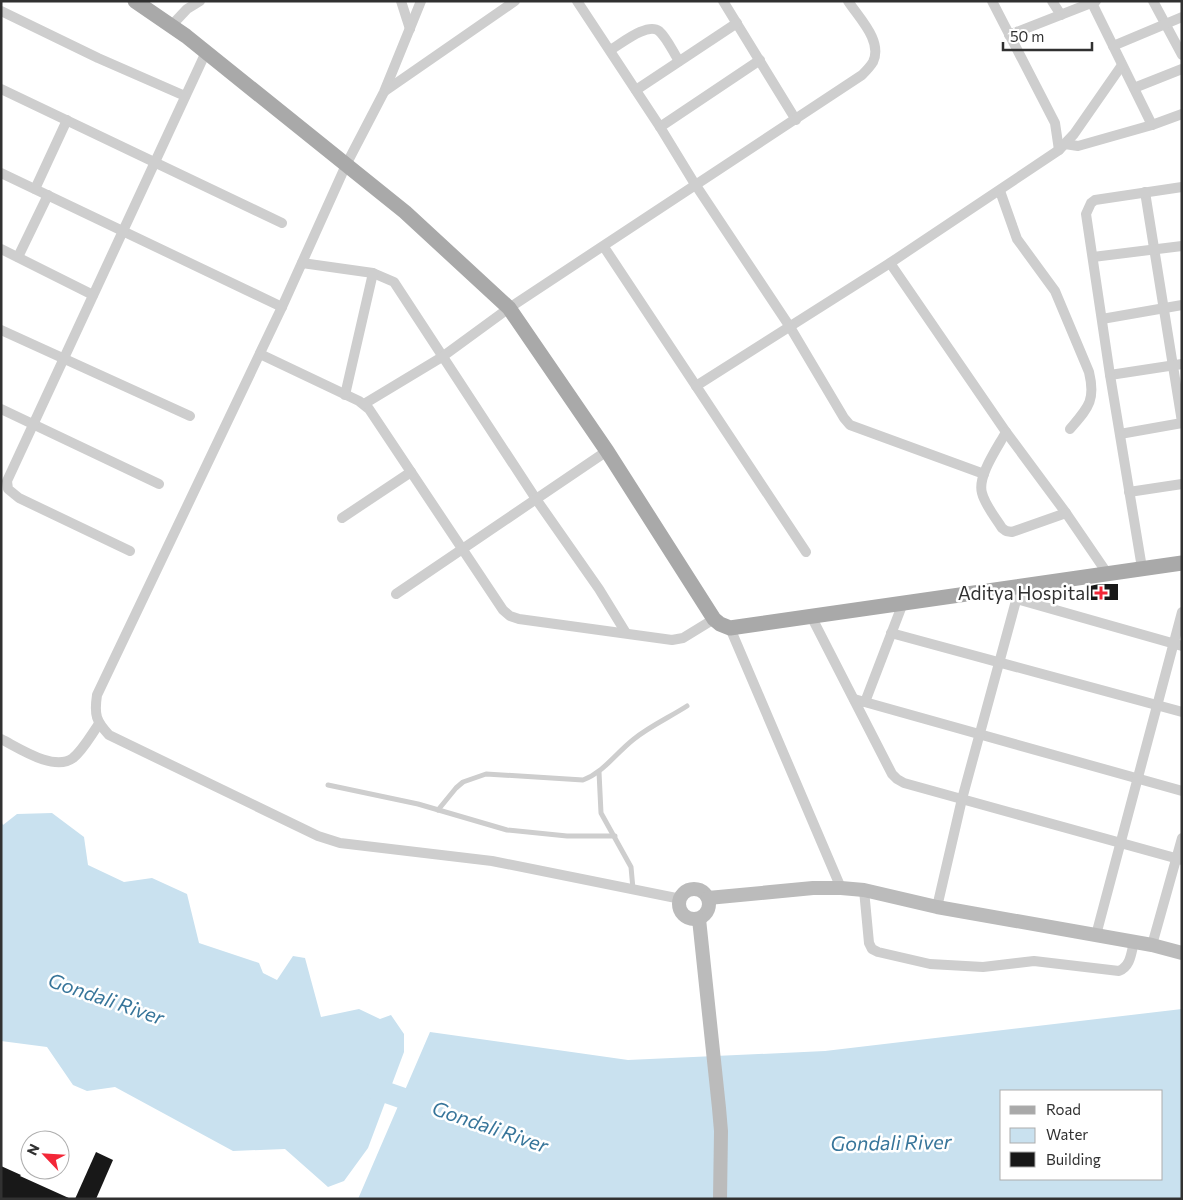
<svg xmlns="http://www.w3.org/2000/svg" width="1183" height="1200" viewBox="0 0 1183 1200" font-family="Commissioner,sans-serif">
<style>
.water{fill:#c9e1ef;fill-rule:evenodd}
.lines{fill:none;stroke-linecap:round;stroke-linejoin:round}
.river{stroke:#c9e1ef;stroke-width:21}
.building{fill:#181818}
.lane{stroke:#cecece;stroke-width:5}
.street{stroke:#cecece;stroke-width:10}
.secondary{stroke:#bbb;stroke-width:14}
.primary{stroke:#a9a9a9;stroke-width:15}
.poi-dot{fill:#f32738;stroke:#fff;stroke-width:2}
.labels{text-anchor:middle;stroke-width:5;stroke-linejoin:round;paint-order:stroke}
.poi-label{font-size:19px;fill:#313131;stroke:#fff;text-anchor:end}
.water-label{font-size:20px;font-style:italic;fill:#37759a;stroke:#fff}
</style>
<rect width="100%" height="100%" fill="#fff"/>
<!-- water -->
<g class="water">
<path d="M52,813L84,837L88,865L124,882L152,878L187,894L199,943L259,963L263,973L277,980L293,956L305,958L321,1017L359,1009L380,1019L391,1015L404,1034V1052L368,1148L344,1181L328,1187L285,1149L233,1151L115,1087L87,1091L73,1085L47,1047L1,1041V821L3,825L17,814Z"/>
<path d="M1182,1009V1199H358L430,1032L628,1060L825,1051ZM1002,1091H1162V1179H1002Z"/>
</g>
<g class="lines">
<!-- river -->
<path class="river" d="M362,1084L428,1107"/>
</g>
<!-- building -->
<g class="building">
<path d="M1099,584H1118V600H1090V586Z"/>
<path d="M96,1152L113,1160L96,1199H75Z"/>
<path d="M1,1166L21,1175L20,1176L71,1199H1Z"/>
</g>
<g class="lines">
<!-- lane -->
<g class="lane">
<path d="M599,772L601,813L631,867L633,889"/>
<path d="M328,785L418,804L507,830L567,836H615"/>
<path d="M438,810L456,788L463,782L486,774L583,780C604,772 616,753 634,739C650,726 670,717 687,706"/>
</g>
<!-- street -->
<g class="street">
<path d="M401,1L410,29"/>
<path d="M421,1L384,92L346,165L282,307L97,695C94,715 96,721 109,735L318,836L340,843L492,861L681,899"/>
<path d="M577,1L660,127L693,181L790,327L844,418L850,425L984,474"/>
<path d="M723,1L796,120"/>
<path d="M992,1L1055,123L1059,150"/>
<path d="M1052,1L1061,15"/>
<path d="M1091,1L1152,125"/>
<path d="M1153,1L1182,55"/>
<path d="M1,11L98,58L185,96"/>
<path d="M171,26L187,9L200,1"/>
<path d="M1009,35L1096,1"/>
<path d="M1113,46L1182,17"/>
<path d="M610,50C621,44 647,22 659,31C667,38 673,52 679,61"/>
<path d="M1134,88L1182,69"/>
<path d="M1,89L282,223"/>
<path d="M636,90L737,23"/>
<path d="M385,91L515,1"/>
<path d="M660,127L760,60"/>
<path d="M1065,144L1078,146L1152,125L1182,114"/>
<path d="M1,173L282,307"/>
<path d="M35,189L67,120"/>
<path d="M1000,191L1017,239L1055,291L1089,372C1096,401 1088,408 1070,429"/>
<path d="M1145,192L1182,422"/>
<path d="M604,247L806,552"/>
<path d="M1,249L93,295"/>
<path d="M18,257L48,195"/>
<path d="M1093,257L1182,246"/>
<path d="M302,263L373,273L394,282L536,499L599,589L626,633"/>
<path d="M890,263L1006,432L1066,513L1107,573"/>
<path d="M1102,319L1182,305"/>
<path d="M1,330L190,416"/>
<path d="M260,354L359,401L369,409L503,610L510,616L519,619L672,640L683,638L714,619"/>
<path d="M1110,375L1182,364"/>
<path d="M696,386L890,263L1059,150L1074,134L1122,65"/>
<path d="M345,395L373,273"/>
<path d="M364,404L442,357L509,308L862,75C866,71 870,67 873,62C883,41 859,18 848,1"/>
<path d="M1,409L159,484"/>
<path d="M1006,432C998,447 977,476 982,493C985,505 995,517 1002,528L1006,531L1012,532L1066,513"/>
<path d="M1120,434L1182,423"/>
<path d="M1129,492L1182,484"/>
<path d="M342,518L411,472"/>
<path d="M130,551L19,498L8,489L7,481L206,52"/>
<path d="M1142,568L1110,375L1086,214L1091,203L1095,200L1182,187"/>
<path d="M396,594L607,451"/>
<path d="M1017,599L1182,646"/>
<path d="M811,616L892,774L897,779L904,783L1182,860"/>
<path d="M730,628L841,888"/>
<path d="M891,633L1182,712"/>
<path d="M854,699L1182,791"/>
<path d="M865,702L903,603"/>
<path d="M1,739C19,748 54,772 73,758C83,750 91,735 99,724"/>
<path d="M864,890L869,943L872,949L878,952L930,964L983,967L1034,961L1119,971C1131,966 1131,953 1134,942"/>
<path d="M937,907L962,799L1020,586"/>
<path d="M1096,935L1182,612"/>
<path d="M1152,945L1182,838"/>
</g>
<!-- secondary -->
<g class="secondary">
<circle cx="694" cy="904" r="15"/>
<path d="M708,898L813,888H841L864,890L937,907L1152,945L1182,953"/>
<path d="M699,919L719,1108L721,1131L720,1199"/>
</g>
<!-- primary -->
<path class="primary" d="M135,1L186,36L405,212L509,308L607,451L714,619L720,624L730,628L1182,563"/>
</g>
<!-- markers -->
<path class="poi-dot" d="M1098.5 585.5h5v5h5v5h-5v5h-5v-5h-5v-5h5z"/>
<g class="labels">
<!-- poi labels -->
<g class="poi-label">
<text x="1090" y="600">Aditya Hospital</text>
</g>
<!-- water labels -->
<g class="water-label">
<text transform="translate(106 999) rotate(19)" y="7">Gondali River</text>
<text transform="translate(490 1127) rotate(19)" y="7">Gondali River</text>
<text transform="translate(891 1143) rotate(-1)" y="7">Gondali River</text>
</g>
</g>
<!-- border -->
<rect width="1183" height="1200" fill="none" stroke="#313131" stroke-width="5"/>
<!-- legend -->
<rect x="1000" y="1090" width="162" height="90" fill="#ffffff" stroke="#adadad"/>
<rect x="1010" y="1106" width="25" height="8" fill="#a9a9a9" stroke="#adadad"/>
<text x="1046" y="1115" font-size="15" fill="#313131">Road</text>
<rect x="1010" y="1128" width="25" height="15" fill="#c9e1ef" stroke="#adadad"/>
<text x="1046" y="1140" font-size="15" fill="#313131">Water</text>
<rect x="1010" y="1152" width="25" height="15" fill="#181818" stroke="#adadad"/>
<text x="1046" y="1165" font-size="15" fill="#313131">Building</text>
<!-- north arrow -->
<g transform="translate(45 1155) rotate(295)"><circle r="24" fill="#ffffff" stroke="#adadad"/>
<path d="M0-4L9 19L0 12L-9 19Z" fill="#f32738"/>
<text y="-8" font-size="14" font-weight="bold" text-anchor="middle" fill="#313131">N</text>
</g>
<!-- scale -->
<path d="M1003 42v8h89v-8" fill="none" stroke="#313131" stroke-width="2.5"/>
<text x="1010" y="42" font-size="15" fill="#313131" stroke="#ffffff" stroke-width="4" paint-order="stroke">50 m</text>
</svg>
